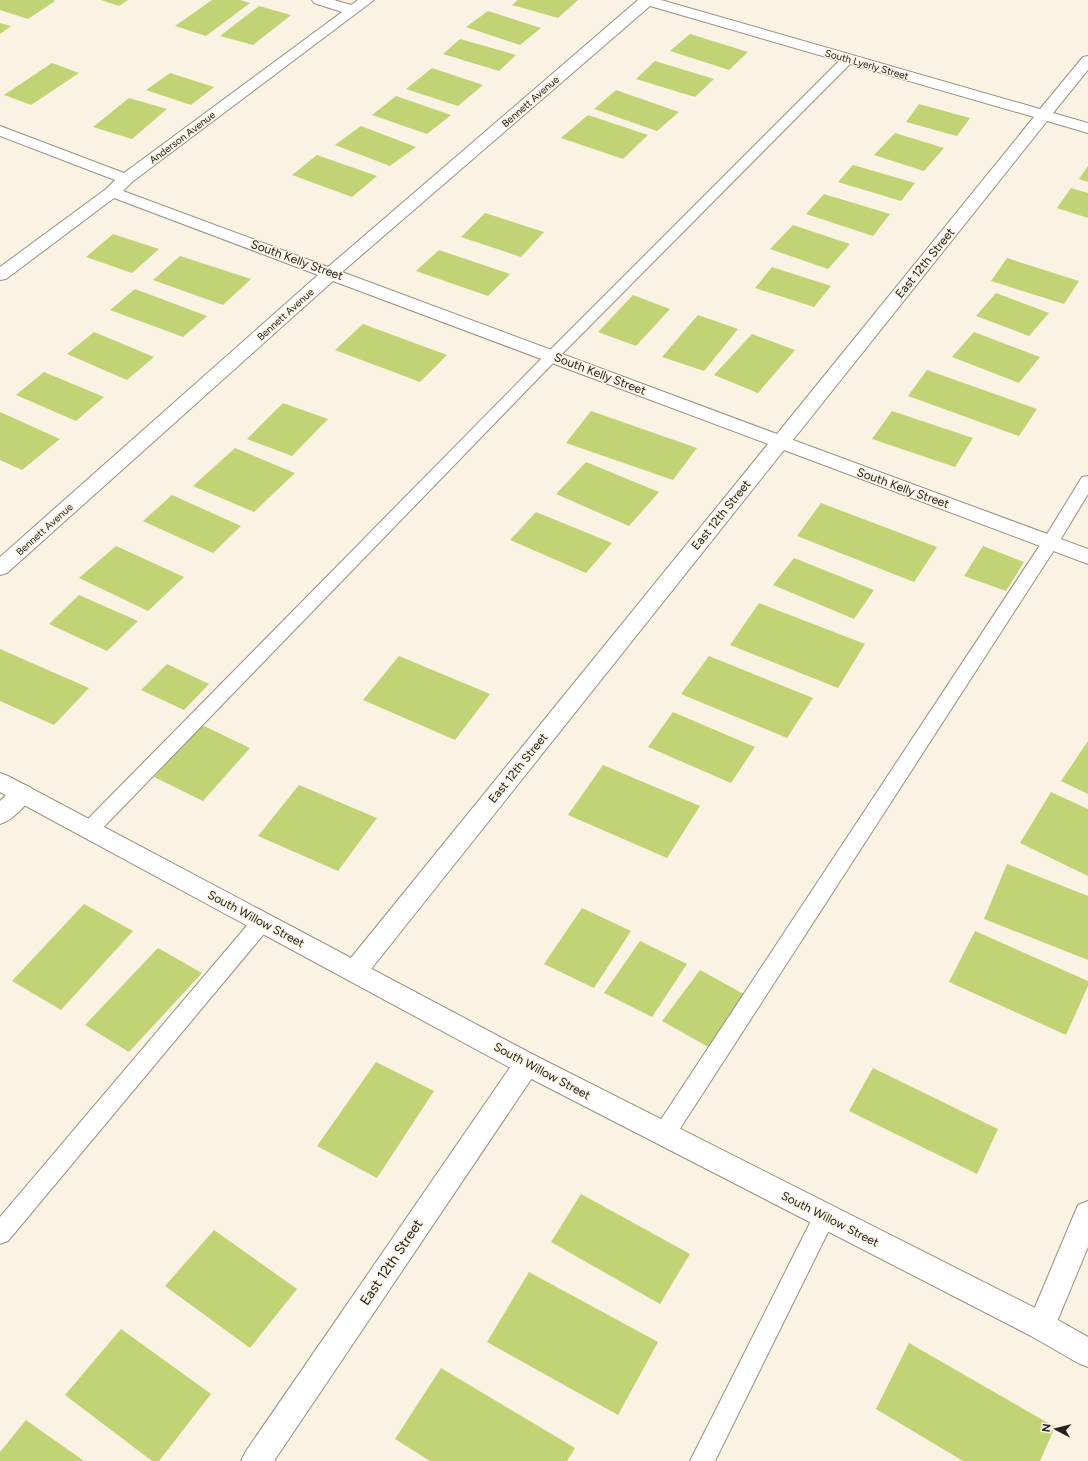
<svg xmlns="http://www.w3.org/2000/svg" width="1088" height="1461" viewBox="0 0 1088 1461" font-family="Figtree,sans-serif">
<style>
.building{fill:#c1d375}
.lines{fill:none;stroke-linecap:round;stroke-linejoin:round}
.service-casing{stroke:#979082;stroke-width:2}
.minor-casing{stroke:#979082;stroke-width:2}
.secondary-casing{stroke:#979082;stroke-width:2}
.service{fill:#fff;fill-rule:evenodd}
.minor{fill:#fff;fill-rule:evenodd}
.secondary{fill:#fff;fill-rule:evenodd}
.labels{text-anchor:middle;stroke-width:3;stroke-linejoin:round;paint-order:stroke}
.far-street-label{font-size:10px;fill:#24221c;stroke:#faf3e3}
.street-label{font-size:12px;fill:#24221c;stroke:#faf3e3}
.near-street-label{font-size:14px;fill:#24221c;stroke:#faf3e3}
</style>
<rect width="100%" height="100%" fill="#faf3e3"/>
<!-- building -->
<g class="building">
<path d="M0,0H53L55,1L28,19L0,10Z"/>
<path d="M101,0H128L119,6Z"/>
<path d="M212,0H240L250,3L206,36L175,26Z"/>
<path d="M518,0H578L558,18L512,5Z"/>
<path d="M259,6L291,15L253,45L220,36Z"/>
<path d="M488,11L541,28L520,45L466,27Z"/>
<path d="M0,23L11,26L0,34Z"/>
<path d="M690,34L748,52L729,70L670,51Z"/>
<path d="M460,39L516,55L499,71L443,54Z"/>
<path d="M655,61L714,79L695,97L636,79Z"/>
<path d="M52,63L79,73L31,105L4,95Z"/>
<path d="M432,68L483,85L458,106L406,89Z"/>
<path d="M170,73L214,87L191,105L146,90Z"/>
<path d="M616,90L679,112L657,131L594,109Z"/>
<path d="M396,96L451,115L427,134L372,115Z"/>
<path d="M129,98L167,109L132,139L93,127Z"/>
<path d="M919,104L970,118L957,136L906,122Z"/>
<path d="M588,115L648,135L623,159L561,138Z"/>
<path d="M361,126L416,147L390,166L335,145Z"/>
<path d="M895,133L944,148L924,171L874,155Z"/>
<path d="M317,155L377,176L352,197L292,175Z"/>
<path d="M853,165L915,183L901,201L838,182Z"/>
<path d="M1088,166V182L1079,179Z"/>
<path d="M1071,188L1088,193V218L1057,208Z"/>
<path d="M824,194L890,214L873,236L806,214Z"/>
<path d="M485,213L544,232L521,257L461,237Z"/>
<path d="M793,225L850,244L828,269L770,249Z"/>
<path d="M113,234L159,249L132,273L86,257Z"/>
<path d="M439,250L510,274L488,296L416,271Z"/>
<path d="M180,256L251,279L223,305L153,280Z"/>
<path d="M1007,258L1079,281L1064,304L991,281Z"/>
<path d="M772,267L831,286L814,307L755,288Z"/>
<path d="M135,289L207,316L183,337L110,310Z"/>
<path d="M996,293L1049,313L1029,336L976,316Z"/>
<path d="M633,295L670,309L636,346L598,332Z"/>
<path d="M698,315L738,329L704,371L662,357Z"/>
<path d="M363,324L447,355L420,382L335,350Z"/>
<path d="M94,332L154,357L127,380L67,354Z"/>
<path d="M974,332L1040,357L1019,383L952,357Z"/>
<path d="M752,334L795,350L758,393L714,375Z"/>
<path d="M927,370L1037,409L1019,436L908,396Z"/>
<path d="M44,372L104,397L76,421L16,395Z"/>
<path d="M283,403L328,419L292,456L247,439Z"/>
<path d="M591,411L697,448L673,480L566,443Z"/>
<path d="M892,411L973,438L955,467L872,439Z"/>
<path d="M0,412L60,439L22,470L0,460Z"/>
<path d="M235,448L295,473L254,512L193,486Z"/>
<path d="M586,462L659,492L629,526L556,494Z"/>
<path d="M172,495L241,526L213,553L143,521Z"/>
<path d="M821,503L937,547L914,582L797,536Z"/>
<path d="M536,512L612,543L586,573L510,540Z"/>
<path d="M116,546L184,577L148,611L79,578Z"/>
<path d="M983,546L1024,562L1006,591L964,576Z"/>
<path d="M794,558L874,590L854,619L773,585Z"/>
<path d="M79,595L138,621L107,651L49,624Z"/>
<path d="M759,603L865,644L838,688L730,645Z"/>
<path d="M0,649L89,688L54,725L0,701Z"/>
<path d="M399,656L490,694L455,740L363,700Z"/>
<path d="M709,656L813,698L787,738L681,694Z"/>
<path d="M167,664L209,684L184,710L141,690Z"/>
<path d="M673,712L755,747L731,783L648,747Z"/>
<path d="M202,725L250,748L203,801L154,777Z"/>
<path d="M1088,741V794L1061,781Z"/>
<path d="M603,765L700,806L667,858L568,815Z"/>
<path d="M299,785L377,818L338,871L258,836Z"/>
<path d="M1051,792L1088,809V876L1020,843Z"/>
<path d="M1007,864L1088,896V960L984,919Z"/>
<path d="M84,904L133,931L61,1010L12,981Z"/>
<path d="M582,908L631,931L594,988L544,964Z"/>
<path d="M975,931L1088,981V986L1066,1035L949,982Z"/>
<path d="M640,941L687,964L652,1017L604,993Z"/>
<path d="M158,948L202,973L129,1052L85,1025Z"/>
<path d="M700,970L749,997L712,1049L662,1021Z"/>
<path d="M376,1062L434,1091L377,1178L317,1146Z"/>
<path d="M873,1068L998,1129L977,1174L849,1111Z"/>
<path d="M581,1194L690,1254L660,1304L551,1242Z"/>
<path d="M214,1230L297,1289L250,1348L165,1286Z"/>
<path d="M529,1272L658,1342L618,1415L487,1342Z"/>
<path d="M121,1329L211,1394L159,1461H152L65,1395Z"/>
<path d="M909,1343L1055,1427L1040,1461H963L876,1409Z"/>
<path d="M441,1368L575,1448L567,1461H430L395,1439Z"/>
<path d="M26,1420L84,1461H0V1452Z"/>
</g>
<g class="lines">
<!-- service casing -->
<g class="service-casing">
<g id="service">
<path d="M848,55L852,56L854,59L852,62L557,359L96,835L89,837L82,835L80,830L82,825L547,353L844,56Z"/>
<path d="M1088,476V494L1056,547L672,1141L664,1144L656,1141L653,1134L656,1127L1044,539L1082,477Z"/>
<path d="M262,914L269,916L272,922L269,928L8,1241L0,1244V1217L255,916Z"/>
<path d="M825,1206L833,1209L836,1216L715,1461H690L817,1209Z"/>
</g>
</g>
<!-- minor casing -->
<g class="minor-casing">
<g id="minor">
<path d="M312,0H334L351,5L358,0H374L132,182L123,191L328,267L638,0H661L1040,109L1083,57L1088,56V70L1053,113L1088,123V133L1047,121L793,440L1088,549V564L784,450L364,978L355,981L346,978L343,971L346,964L768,444L333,281L7,573L0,575V557L318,275L114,198L6,279L0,280V267L106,189L115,180L0,136V126L124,173L342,12L314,3ZM650,6L1034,117L777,434L342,272Z"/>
<path d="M22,784L30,787L33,793C27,805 13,820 0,824V801L14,787Z"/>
<path d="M527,1053L536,1056L540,1064L536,1072L274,1461H241L246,1451L518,1056Z"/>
<path d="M1088,1201V1247L1051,1336L1041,1340L1031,1336L1027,1326L1078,1205Z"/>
</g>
</g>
<!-- secondary casing -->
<g class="secondary-casing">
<path id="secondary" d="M0,773L8,776L536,1056L1051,1316L1088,1337V1367L1078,1363L1031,1336L518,1072L0,792Z"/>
</g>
<!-- service -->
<use href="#service" class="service"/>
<!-- minor -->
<use href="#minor" class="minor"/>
<!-- secondary -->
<use href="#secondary" class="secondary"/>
</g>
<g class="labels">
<!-- far-street labels -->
<g class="far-street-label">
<text transform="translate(867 64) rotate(16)" y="4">South Lyerly Street</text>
<text transform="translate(530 101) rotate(-41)" y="4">Bennett Avenue</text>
<text transform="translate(182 137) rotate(-37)" y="4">Anderson Avenue</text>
<text transform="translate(285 314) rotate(-42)" y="4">Bennett Avenue</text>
<text transform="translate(44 529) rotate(-42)" y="4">Bennett Avenue</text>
</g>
<!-- street labels -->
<g class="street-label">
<text transform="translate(297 260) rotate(20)" y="4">South Kelly Street</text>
<text transform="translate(925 263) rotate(-51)" y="4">East 12th Street</text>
<text transform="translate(600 374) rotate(21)" y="4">South Kelly Street</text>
<text transform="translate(903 488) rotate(20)" y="4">South Kelly Street</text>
<text transform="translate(721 515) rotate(-51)" y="4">East 12th Street</text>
<text transform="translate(518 768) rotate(-51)" y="4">East 12th Street</text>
<text transform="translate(256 919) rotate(28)" y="4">South Willow Street</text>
<text transform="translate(542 1071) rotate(28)" y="4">South Willow Street</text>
<text transform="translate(830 1219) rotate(27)" y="4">South Willow Street</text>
</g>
<!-- near-street labels -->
<g class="near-street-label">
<text transform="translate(391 1262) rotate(-56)" y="5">East 12th Street</text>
</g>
</g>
<!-- north arrow -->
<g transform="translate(1056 1429) rotate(277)" stroke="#faf3e3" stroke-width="3" paint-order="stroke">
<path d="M0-3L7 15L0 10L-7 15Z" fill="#24221c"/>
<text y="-6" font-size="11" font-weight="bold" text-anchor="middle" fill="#24221c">N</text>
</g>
</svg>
